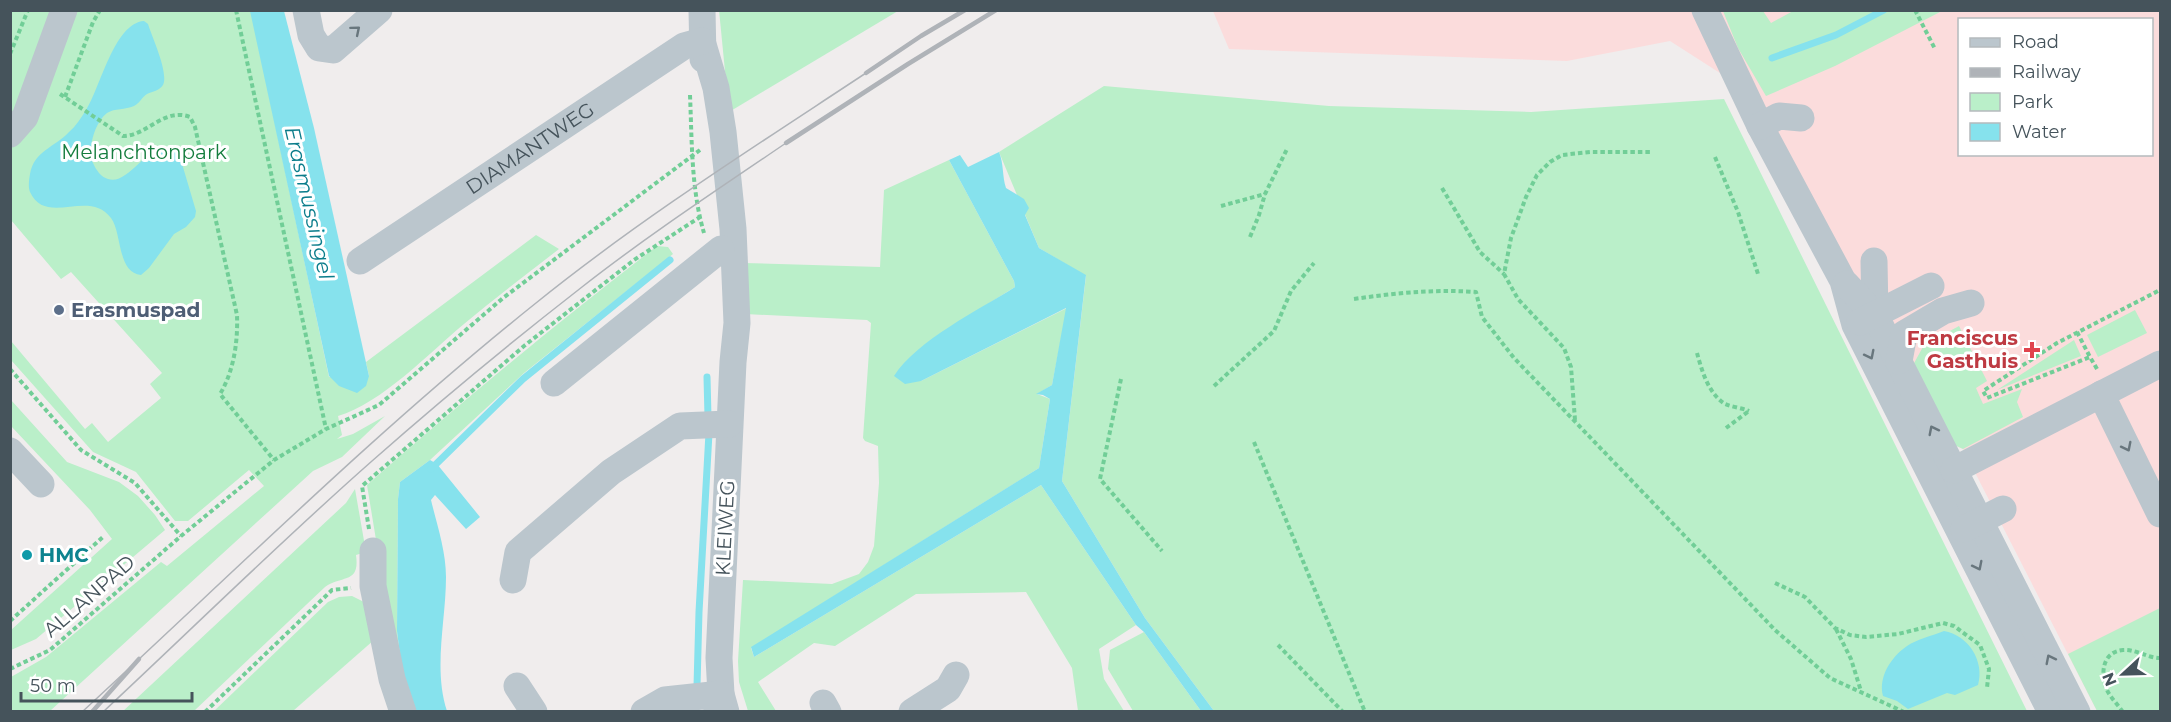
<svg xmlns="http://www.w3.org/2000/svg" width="2171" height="722" viewBox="0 0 2171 722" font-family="Montserrat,sans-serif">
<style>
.medical{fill:#fbdcdc;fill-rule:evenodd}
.green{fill:#baefc9}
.water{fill:#86e2ed}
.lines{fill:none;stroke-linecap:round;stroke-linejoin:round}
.stream{stroke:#86e2ed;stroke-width:7}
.path{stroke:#71ce97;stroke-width:4;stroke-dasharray:4.5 3;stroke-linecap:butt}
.minor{stroke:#bbc6cd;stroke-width:27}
.tram{stroke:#afb3b8;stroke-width:1.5}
.rail{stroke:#afb3b8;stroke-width:4.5}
.oneway{stroke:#68767d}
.service-dot{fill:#5c6f8a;stroke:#fff;stroke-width:2}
.health-dot{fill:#e0444e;stroke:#fff;stroke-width:2}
.culture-dot{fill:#0f9aa8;stroke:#fff;stroke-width:2}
.labels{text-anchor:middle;stroke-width:6;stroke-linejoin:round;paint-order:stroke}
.street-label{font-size:20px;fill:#45535b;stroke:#fff}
.park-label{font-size:20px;fill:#157d3e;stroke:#fff}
.service-label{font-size:20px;font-weight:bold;fill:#4e5e75;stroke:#fff;text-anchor:start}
.health-label{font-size:20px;font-weight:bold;fill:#be3a42;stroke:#fff;text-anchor:end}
.culture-label{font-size:20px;font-weight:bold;fill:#0d838f;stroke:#fff;text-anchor:start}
.water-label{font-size:21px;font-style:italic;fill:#0b7d8b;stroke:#fff}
</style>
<rect width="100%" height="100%" fill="#f0eded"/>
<!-- medical -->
<path class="medical" d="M1213,11H2160V711H2097L1963,449L1952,444L1854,297L1748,91L1670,41L1567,61L1229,49ZM1960,20H2152V154H1960Z"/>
<!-- green -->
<g class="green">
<path d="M719,10L898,11L729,112Z"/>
<path d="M10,11H251L329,377L369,376L366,362L536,235L559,249C527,274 495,298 464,324C428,354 382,403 338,416L342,435L337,439L353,434L385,416L342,457L313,471L50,711H11V677L46,657L161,562L167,566L264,486L249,470L188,521H175L136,472L93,452L11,360V341L85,429L92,423L108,442L161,398L150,384L162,373L71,272L61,279L11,220Z"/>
<path d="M1723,11H1763L1771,23L1793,11H1942L1835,66L1766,96L1738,48Z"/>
<path d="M1104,86L1329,106L1531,112L1724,99L2027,711H1214L1145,618L1062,481L1086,276L1039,248L999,152Z"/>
<path d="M949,160L1014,281L1015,287L935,337L921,381L1067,308L1052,385L1037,394L1050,399L1039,468L751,648L754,657L1041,485L1136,625L1099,649L1104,679L1124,711H1078L1072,668L1026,592L916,594L835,646L814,643L758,682L776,711H748L739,682L738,661L743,580L832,584L859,574L868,562L874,546L879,483L878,446L865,441L863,438L871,323L867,320L745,314L743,263L880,267L884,190Z"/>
<path d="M657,246L668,247L673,254L524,373L430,460L400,482L398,499L397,631L402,671L389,619L367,485C461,402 558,322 657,246Z"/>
<path d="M2135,310L2147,333L2098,357L2087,335Z"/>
<path d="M1959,326L1987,381L1976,388L1983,404L2022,389L2017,402L2023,417L1963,449L1952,444L1913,365L1924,345Z"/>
<path d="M2074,340L2081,356L1997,390Z"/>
<path d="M11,400L67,462L119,482L138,496L155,515L165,530L36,639L11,650V630L112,539L90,510L11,426Z"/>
<path d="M355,489L366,552L356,555C360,584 343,575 325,587L194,711L122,712L346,503Z"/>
<path d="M352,596L364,602L374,640L293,711L213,712L328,602L339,597Z"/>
<path d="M2160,608V711H2097L2068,654Z"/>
<path d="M1144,632L1201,711H1133L1108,669L1110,650Z"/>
</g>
<!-- water -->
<g class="water">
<path d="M250,11H284L314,128L369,376L366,386L357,393L339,386L329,376Z"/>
<path d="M144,21L148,24C152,37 169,73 163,85C159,91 153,91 147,94C142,97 140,103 134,106C125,110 115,108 107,113C95,122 87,149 93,163C96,170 101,177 108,179C129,186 147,142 171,149L180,157L196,211L195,217L186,227L174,234L149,268L141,275C117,273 122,232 111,218C89,188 46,227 30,192C28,187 29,180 30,174C34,151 55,147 69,132C76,126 81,118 86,110C100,89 114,23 144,21Z"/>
<path d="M999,152C1004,164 1002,176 1006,188L1024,199L1029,208L1025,215L1039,248L1086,275L1062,481L1145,618L1214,711H1201L1144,632L1136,625L1041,485L754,657L751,647L1039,468L1050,399L1043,395L1036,394L1052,385L1066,308L921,381L905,384L894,376C917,340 979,310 1015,287L1014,281L949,160L960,155L968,167Z"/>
<path d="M430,460L437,464L480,517L466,529L435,495L431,500C437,525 446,551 446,577C446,621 433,668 447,711H412L402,671L397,631L398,499L400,482Z"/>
<path d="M1944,631C1968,635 1985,661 1978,685L1955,695L1947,693L1908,709L1897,701L1883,696C1878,677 1891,657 1907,646C1917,639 1932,636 1944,631Z"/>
</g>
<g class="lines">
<!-- stream -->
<g class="stream">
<path d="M1772,58L1836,35L1884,10"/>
<path d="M707,377L708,417"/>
<path d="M431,469L523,379L670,260"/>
<path d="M697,686L699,612L709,433"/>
</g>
<!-- path -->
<g class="path">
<path d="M236,10L326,429"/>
<path d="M1915,10L1935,49"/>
<path d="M10,54L28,10"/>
<path d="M60,94L123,136C147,136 164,107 190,117L195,127L237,315C238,341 234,371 220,394L274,460"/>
<path d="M690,95C692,141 691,189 704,233"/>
<path d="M65,97L93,22L100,10"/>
<path d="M1715,157L1738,212L1758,274"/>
<path d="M1442,188L1480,252L1504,274"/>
<path d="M1221,206L1265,194"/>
<path d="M1250,237L1259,215L1265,194L1287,149"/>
<path d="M1354,299C1395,293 1435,289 1476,292L1482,317L1514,358L1775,630L1830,678L1904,712"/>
<path d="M2077,332L2090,357"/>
<path d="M1697,353C1702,371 1708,393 1725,404C1732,407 1742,408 1749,411"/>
<path d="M10,369L81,450L135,483L181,536"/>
<path d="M2097,369L2090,357L1987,398L1983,391L2057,343L2160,290"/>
<path d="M1121,379L1100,479L1162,551"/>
<path d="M1214,386L1274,331L1291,291L1314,263"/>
<path d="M1575,420L1571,367L1564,348L1518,299L1504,274L1511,238L1526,197L1537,175L1550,162L1562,155L1590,152H1651"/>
<path d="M1726,428L1749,411"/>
<path d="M1254,442L1365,712"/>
<path d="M369,529L362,486L524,346L634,260L700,217"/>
<path d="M1775,583L1805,597L1835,628L1850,635L1866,637L1898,634L1943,623L1954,626L1980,645L1989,669L1987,688"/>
<path d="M10,621L103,537"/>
<path d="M1836,629L1851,659L1861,691"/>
<path d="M1278,645L1343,712"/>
<path d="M10,669L50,650L181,536L274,460L326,429L379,405L503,298L700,150"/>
<path d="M205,712L332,590L351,588"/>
<path d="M2123,712C2118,705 2112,699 2108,692C2100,676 2101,652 2123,650C2135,649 2148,658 2160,658"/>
</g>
<!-- minor -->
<g class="minor">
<path d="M306,10L311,35L319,48L333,50L379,10"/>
<path d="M702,10L703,59"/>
<path d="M1705,10L1760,126L1843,281L1855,325L2051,712"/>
<path d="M702,41L716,88L723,132L733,229L737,323L733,362L719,658L721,694L726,712"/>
<path d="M1760,126L1779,116L1801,118"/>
<path d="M10,134L25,117L64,10"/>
<path id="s1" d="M360,261L684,46L702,41"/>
<path d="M1874,261L1875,315"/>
<path d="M1846,284L1875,315L2077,712"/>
<path d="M1860,322L1931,286"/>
<path d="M1899,361L1904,334L1943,311L1971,303"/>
<path d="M554,383L721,249"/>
<path d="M2101,394L2160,514"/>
<path d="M10,451L41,484"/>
<path d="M1954,470L2160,364"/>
<path d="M1964,529L2003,509"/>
<path d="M373,551V586L392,679L403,712"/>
<path d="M513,580L518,552L611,472L680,426L729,424"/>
<path d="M517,686L534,712"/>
<path d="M823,703L828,712"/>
<path d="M644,712L665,700L721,694L717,710"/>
<path d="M912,712L948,689L956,675"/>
</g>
<!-- tram -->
<g class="tram">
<path d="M82,712C232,574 377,430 536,303C640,219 754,147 866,73"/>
<path d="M103,712C193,628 280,542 372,461C440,401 510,343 582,287C647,236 717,190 786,143"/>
</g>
<!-- rail -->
<g class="rail">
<path d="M866,73L921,36L965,10"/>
<path d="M786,143L908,64L996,10"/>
<path d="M92,712L139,659"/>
</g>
</g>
<!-- one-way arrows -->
<defs><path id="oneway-chevron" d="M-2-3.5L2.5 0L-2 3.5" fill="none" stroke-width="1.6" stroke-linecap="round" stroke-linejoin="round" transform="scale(1.5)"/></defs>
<g class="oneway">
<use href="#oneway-chevron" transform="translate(356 30) rotate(-40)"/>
<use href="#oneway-chevron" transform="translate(1870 355) rotate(63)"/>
<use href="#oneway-chevron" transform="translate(1933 430) rotate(-117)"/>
<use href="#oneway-chevron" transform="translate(2127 447) rotate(63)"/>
<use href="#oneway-chevron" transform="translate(1978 566) rotate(63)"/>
<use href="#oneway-chevron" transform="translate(2050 659) rotate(-117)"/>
</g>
<!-- markers -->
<circle class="service-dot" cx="59" cy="310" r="6"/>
<path class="health-dot" d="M2029 341h6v6h6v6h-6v6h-6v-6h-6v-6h6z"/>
<circle class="culture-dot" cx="27" cy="555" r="6"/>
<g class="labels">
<!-- street labels -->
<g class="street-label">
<text dy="7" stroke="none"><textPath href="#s1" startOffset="204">DIAMANTWEG</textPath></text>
<text transform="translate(725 528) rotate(-87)" y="7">KLEIWEG</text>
<text transform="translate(89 596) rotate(-41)" y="7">ALLANPAD</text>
</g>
<!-- park labels -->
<g class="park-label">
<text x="144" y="159">Melanchtonpark</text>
</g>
<!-- service labels -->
<g class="service-label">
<text x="71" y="317">Erasmuspad</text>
</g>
<!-- health labels -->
<g class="health-label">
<text x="2018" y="345">Franciscus<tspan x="2018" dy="23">Gasthuis</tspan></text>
</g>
<!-- culture labels -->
<g class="culture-label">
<text x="39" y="562">HMC</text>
</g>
<!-- water labels -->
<g class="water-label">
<text transform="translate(309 203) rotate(77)" y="7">Erasmussingel</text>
</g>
</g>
<!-- border -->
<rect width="2171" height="722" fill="none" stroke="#45535b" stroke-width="24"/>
<!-- legend -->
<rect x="1958" y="18" width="195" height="138" fill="#ffffff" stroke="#b5babd" stroke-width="1.5"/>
<rect x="1970" y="38" width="30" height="9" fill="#bbc6cd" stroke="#b5babd" stroke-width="1.5"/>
<text x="2012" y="48" font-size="18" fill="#45535b">Road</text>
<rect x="1970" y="68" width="30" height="9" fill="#afb3b8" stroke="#b5babd" stroke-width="1.5"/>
<text x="2012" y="78" font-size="18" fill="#45535b">Railway</text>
<rect x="1970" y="93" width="30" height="18" fill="#baefc9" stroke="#b5babd" stroke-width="1.5"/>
<text x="2012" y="108" font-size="18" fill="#45535b">Park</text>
<rect x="1970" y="123" width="30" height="18" fill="#86e2ed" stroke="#b5babd" stroke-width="1.5"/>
<text x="2012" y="138" font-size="18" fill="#45535b">Water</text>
<!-- north arrow -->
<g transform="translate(2123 674) rotate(248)" stroke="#ffffff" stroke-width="4.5" paint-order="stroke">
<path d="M0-4.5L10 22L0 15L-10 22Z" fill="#45535b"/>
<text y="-9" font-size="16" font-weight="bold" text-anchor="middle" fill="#45535b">N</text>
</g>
<!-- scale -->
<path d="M21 692v9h171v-9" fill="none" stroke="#45535b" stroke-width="3"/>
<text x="30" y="692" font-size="18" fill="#45535b" stroke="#ffffff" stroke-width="4.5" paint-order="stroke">50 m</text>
</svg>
